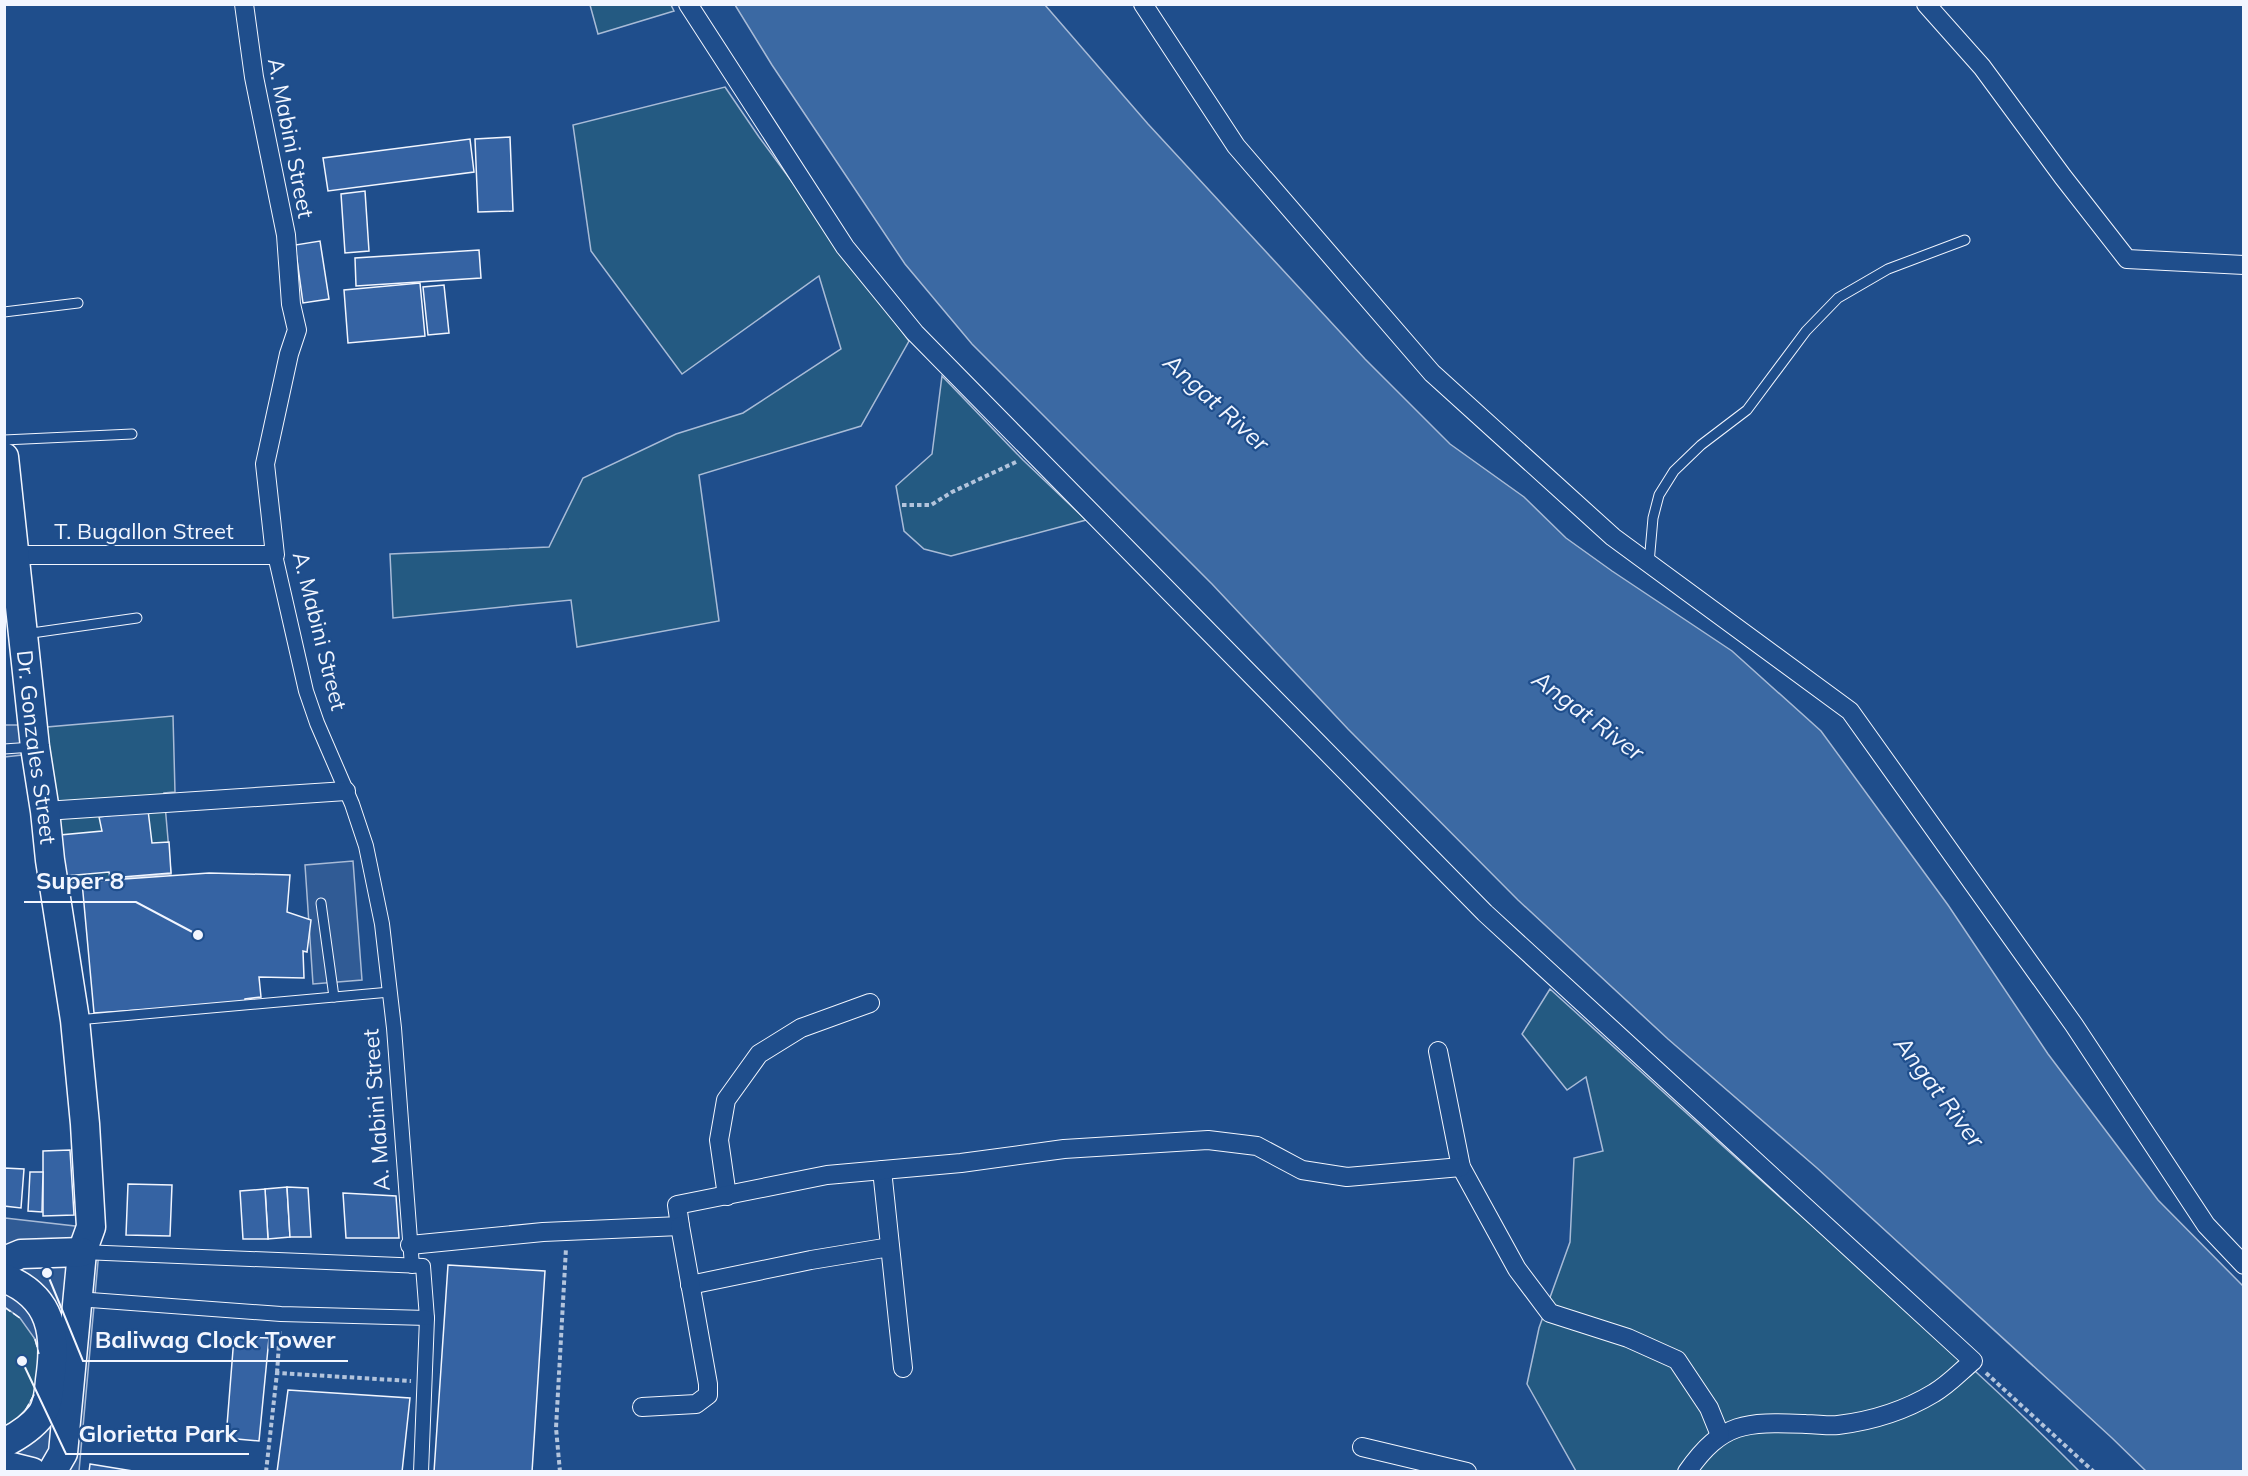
<svg xmlns="http://www.w3.org/2000/svg" width="2248" height="1476" viewBox="0 0 2248 1476" font-family="Mulish,sans-serif">
<style>
.green{fill:#245a82;stroke:#a8bbd7;stroke-width:1.5}
.parking{fill:#305b95;stroke:#a8bbd7;stroke-width:1.5}
.water{fill:#3b69a3;stroke:#a8bbd7;stroke-width:1.5}
.building{fill:#3563a3;stroke:#f2f6ff;stroke-width:1.5}
.lines{fill:none;stroke-linecap:round;stroke-linejoin:round}
.service-casing{stroke:#f2f6ff;stroke-width:11}
.pedestrian-casing{stroke:#f2f6ff;stroke-width:16}
.minor-casing{stroke:#f2f6ff;stroke-width:20}
.primary-casing{stroke:#f2f6ff;stroke-width:31}
.path{stroke:#b3c4dc;stroke-width:4;stroke-dasharray:4.5 3;stroke-linecap:butt}
.service{stroke:#1f4e8c;stroke-width:9}
.pedestrian{stroke:#1f4e8c;stroke-width:14}
.minor{stroke:#1f4e8c;stroke-width:18}
.primary{stroke:#1f4e8c;stroke-width:28}
.fence{stroke:#f2f6ff;stroke-width:1.5;stroke-dasharray:8 3;stroke-linecap:butt}
.labels{text-anchor:middle;stroke-width:4.5;stroke-linejoin:round;paint-order:stroke}
.street-label{font-size:22px;fill:#f2f6ff;stroke:#1f4e8c}
.water-label{font-size:24px;font-style:italic;fill:#f2f6ff;stroke:#1f4e8c}
.leader{fill:none;stroke:#f2f6ff;stroke-width:2}
.callout-dot{fill:#f2f6ff;stroke:#1f4e8c;stroke-width:2}
.callout-label{font-size:24px;text-anchor:middle;font-weight:bold;fill:#f2f6ff;stroke:#1f4e8c;stroke-width:4.5;stroke-linejoin:round;paint-order:stroke}
</style>
<rect width="100%" height="100%" fill="#1f4e8c"/>
<!-- green -->
<g class="green">
<path d="M590,5H671L674,11L598,34Z"/>
<path d="M725,87L759,137L909,341L861,426L699,475L719,621L577,647L571,600L393,618L390,554L549,547L583,478L676,434L743,413L841,349L819,276L682,374L591,251L573,125Z"/>
<path d="M942,376L1023,460L1086,520L951,556L924,549L904,531L896,486L932,454Z"/>
<path d="M173,716L175,792L164,793L171,874L66,883L47,727Z"/>
<path d="M1550,989C1633,1064 1715,1140 1799,1214C1894,1298 1990,1381 2079,1471H1576L1527,1384L1539,1328L1570,1242L1574,1158L1603,1151L1586,1077L1567,1090L1522,1034Z"/>
<path d="M5,1307C53,1329 49,1404 5,1428Z"/>
</g>
<!-- parking -->
<g class="parking">
<path d="M4,725H20L22,755L5,757Z"/>
<path d="M353,861L362,980L313,984L305,865Z"/>
<path d="M5,1218L101,1229L79,1471H5L12,1424L27,1408L37,1389L39,1351L35,1339L20,1318L5,1307Z"/>
</g>
<!-- water -->
<path class="water" d="M735,5H1045L1148,124L1365,359L1450,444L1524,497L1566,538L1612,571L1732,651L1821,731L1948,905L2048,1054L2158,1200L2243,1286V1471H2146L2112,1438L1817,1168L1668,1039L1518,900L1348,729L1212,584L972,344L905,264L772,65Z"/>
<!-- building -->
<g class="building">
<path d="M510,137L513,211L478,212L475,139Z"/>
<path d="M470,139L474,172L328,191L323,158Z"/>
<path d="M365,191L369,251L345,253L341,194Z"/>
<path d="M320,241L329,299L303,303L295,245Z"/>
<path d="M479,250L481,278L356,286L355,258Z"/>
<path d="M420,283L425,336L348,343L344,290Z"/>
<path d="M444,285L449,333L428,335L423,287Z"/>
<path d="M148,810L152,843L169,842L171,873L110,878L109,872L65,876L60,835L102,831L99,817Z"/>
<path d="M209,873L290,875L287,912L311,920L307,952L303,951L304,978L259,977L261,997L245,999V1003L94,1013L82,882Z"/>
<path d="M70,1150L74,1215L43,1216V1151Z"/>
<path d="M4,1168L24,1169L21,1208L4,1206Z"/>
<path d="M30,1172H43L42,1212L28,1211Z"/>
<path d="M128,1184L172,1185L170,1236L126,1235Z"/>
<path d="M287,1187L290,1237L268,1239L265,1189Z"/>
<path d="M287,1187L308,1188L311,1237H290Z"/>
<path d="M265,1189L268,1239H243L240,1191Z"/>
<path d="M343,1193L396,1196L399,1238H346Z"/>
<path d="M448,1265L545,1271L532,1472H434Z"/>
<path d="M43,1268L51,1269L50,1277L43,1276Z"/>
<path d="M234,1337L269,1338L259,1441L226,1438Z"/>
<path d="M288,1390L410,1398L402,1472H277Z"/>
<path d="M90,1464L139,1472H89Z"/>
</g>
<g class="lines">
<!-- service casing -->
<g class="service-casing">
<g id="service">
<path d="M4,312L78,303"/>
<path d="M4,440L132,434"/>
<path d="M1649,563L1653,518L1659,495L1674,471L1701,445L1747,410L1806,331L1838,298L1888,269L1965,240"/>
<path d="M25,634L137,618"/>
<path d="M4,749L33,747"/>
<path d="M321,903L334,997"/>
<path d="M77,1020L390,992"/>
</g>
</g>
<!-- pedestrian casing -->
<g class="pedestrian-casing">
<g id="pedestrian">
<path d="M275,555L306,691L317,723L352,804L366,846L382,924L394,1028L412,1266"/>
<path d="M82,1252L423,1266L427,1318L421,1472"/>
<path d="M77,1299L281,1314L427,1318"/>
</g>
</g>
<!-- minor casing -->
<g class="minor-casing">
<g id="minor">
<path d="M688,4L845,247L915,333L1485,913L1973,1361C1960,1372 1948,1385 1934,1393C1906,1410 1871,1421 1838,1425C1828,1426 1817,1424 1806,1424C1748,1422 1723,1420 1687,1472"/>
<path d="M1143,4L1236,146L1432,373L1613,537L1850,711L2074,1025L2206,1225L2244,1265"/>
<path d="M1926,4L1982,67L2063,177L2127,259L2244,265"/>
<path d="M14,555H275L265,464L289,354L297,330L291,304L286,235L254,77L244,4"/>
<path d="M45,811L346,791"/>
<path d="M1438,1051L1461,1167L1517,1269L1550,1313L1628,1338L1677,1360L1709,1408L1720,1435"/>
<path d="M882,1170L903,1368"/>
<path d="M727,1196L719,1140L726,1100L759,1054L801,1028L870,1003"/>
<path d="M410,1245L543,1232L680,1226L677,1205L827,1175L961,1163L1064,1149L1208,1140L1257,1146L1302,1170L1347,1177L1461,1167"/>
<path d="M690,1285L811,1260L890,1247"/>
<path d="M642,1407L696,1404L708,1395V1384L680,1226"/>
<path d="M1362,1447L1467,1472"/>
</g>
</g>
<!-- primary casing -->
<g class="primary-casing">
<g id="primary">
<path id="s1" d="M4,457L35,747L45,811L50,860L75,1020L85,1124L91,1227L82,1252L63,1453L52,1472"/>
<path d="M4,1261L21,1254L82,1252"/>
<path d="M4,1278C52,1297 57,1334 50,1380C49,1392 48,1406 41,1415C31,1428 18,1436 4,1443"/>
<path d="M4,1465L32,1472"/>
</g>
</g>
<!-- path -->
<g class="path">
<path d="M902,505H931L952,492L1016,462"/>
<path d="M277,1373L280,1329"/>
<path d="M1986,1373L2094,1472"/>
<path d="M266,1472L277,1373L411,1381"/>
<path d="M560,1472L556,1428L566,1248"/>
</g>
<!-- service -->
<use href="#service" class="service"/>
<!-- pedestrian -->
<use href="#pedestrian" class="pedestrian"/>
<!-- minor -->
<use href="#minor" class="minor"/>
<!-- primary -->
<use href="#primary" class="primary"/>
<!-- fence -->
<g class="fence">
<path d="M4,1307L20,1318"/>
<path d="M35,1339L39,1354"/>
<path d="M25,1411L35,1393"/>
</g>
</g>
<g class="labels">
<!-- street labels -->
<g class="street-label">
<text transform="translate(291 138) rotate(79)" y="8">A. Mabini Street</text>
<text x="144" y="539">T. Bugallon Street</text>
<text transform="translate(320 631) rotate(76)" y="8">A. Mabini Street</text>
<text dy="8" stroke="none"><textPath href="#s1" startOffset="292">Dr. Gonzales Street</textPath></text>
<text transform="translate(376 1110) rotate(-94)" y="8">A. Mabini Street</text>
</g>
<!-- water labels -->
<g class="water-label">
<text transform="translate(1216 403) rotate(42)" y="8">Angat River</text>
<text transform="translate(1588 716) rotate(37)" y="8">Angat River</text>
<text transform="translate(1939 1092) rotate(53)" y="8">Angat River</text>
</g>
</g>
<!-- callouts -->
<path class="leader" d="M198 935L136 902H24M47 1273L83 1361H348M22 1361L66 1454H249"/>
<g class="callout-dot">
<circle cx="198" cy="935" r="6"/>
<circle cx="47" cy="1273" r="6"/>
<circle cx="22" cy="1361" r="6"/>
</g>
<g class="callout-label">
<text x="80" y="889">Super 8</text>
<text x="215" y="1348">Baliwag Clock Tower</text>
<text x="158" y="1442">Glorietta Park</text>
</g>
<!-- border -->
<rect width="2248" height="1476" fill="none" stroke="#f2f6ff" stroke-width="12"/>
</svg>
